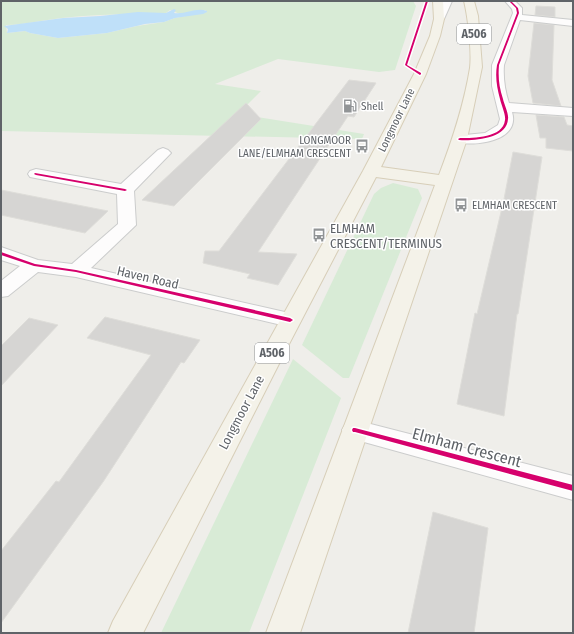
<svg xmlns="http://www.w3.org/2000/svg" width="574" height="634" viewBox="0 0 574 634" font-family="'Fira Sans Condensed',sans-serif">
<style>
.green{fill:#d8ebd6;fill-rule:evenodd}
.water{fill:#bfe0f9}
.building{fill:#d6d5d3;stroke:#deddd9}
.lines{fill:none;stroke-linecap:round;stroke-linejoin:round}
.minor-casing{stroke:#cbcccc;stroke-width:2}
.tertiary-casing{stroke:#cbcccc;stroke-width:2}
.primary-casing{stroke:#d7ceb8;stroke-width:2}
.minor{fill:#fdfcfc;fill-rule:evenodd}
.tertiary{fill:#fdfcfc;fill-rule:evenodd}
.primary{fill:#f4f2e9;fill-rule:evenodd}
.cycleway-casing{stroke:#fff;stroke-width:3}
.cycleway{fill:#d6006c;fill-rule:evenodd}
.labels{text-anchor:middle;stroke-width:3;stroke-linejoin:round;paint-order:stroke}
.far-poi-label{font-size:11px;fill:#5f6368;stroke:#fff;text-anchor:start}
.far-street-label{font-size:11px;fill:#5f6368;stroke:#fff}
.shield{fill:#fff;stroke:#8f9295;stroke-width:1}
.shield-label{font-size:12px;font-weight:bold;fill:#5f6368}
.poi-label{font-size:13px;fill:#5f6368;stroke:#fff;text-anchor:start}
.street-label{font-size:13px;fill:#5f6368;stroke:#fff}
.near-street-label{font-size:16px;fill:#5f6368;stroke:#fff}
</style>
<rect width="100%" height="100%" fill="#efeeea"/>
<!-- green -->
<g class="green">
<path d="M1,1H413L416,6L395,70L379,72L278,59L215,84L261,91L238,114L364,134L362,139L1,131ZM170,10L180,14L205,10L207,12L175,18L164,22L137,26L107,33L58,38L30,33L25,31L7,33L6,25C25,25 43,20 61,18C96,14 131,14 166,13Z"/>
<path d="M393,183L418,189L422,198L349,378H343L302,345L374,194L381,188Z"/>
<path d="M293,359L341,398L249,633H161Z"/>
</g>
<!-- water -->
<path class="water" d="M174,9L176,10L174,13C185,15 196,7 207,11V12L203,14L175,18L164,22L145,24L107,33L58,38L30,33L25,31L7,33L8,29L4,26L63,18L100,16L138,12L166,13Z"/>
<!-- building -->
<g class="building">
<path d="M536,6L555,7V17L535,15Z"/>
<path d="M534,23L554,25L552,80L561,106L533,103L528,76Z"/>
<path d="M349,80L376,83L354,117L348,116L258,252L297,254L278,285L247,278L250,274L203,263L205,251H219Z"/>
<path d="M246,103L261,119L174,206L142,200Z"/>
<path d="M536,115L564,117L567,125L573,126V151L546,148V138H540Z"/>
<path d="M513,152L542,157L518,314H517L504,416L457,404L475,313L477,314L504,199Z"/>
<path d="M1,190L108,211L85,233L1,215Z"/>
<path d="M105,317L200,340L184,363L181,362L103,482L1,623V551L56,481L59,482L151,355L87,338Z"/>
<path d="M29,318L58,325L1,386V346Z"/>
<path d="M433,512L488,528L474,633H408Z"/>
</g>
<g class="lines">
<!-- minor casing -->
<g class="minor-casing">
<g id="minor">
<path d="M505,1H515L522,8V15L573,20V26L520,20L504,65C503,78 505,91 509,103L573,108V116L512,112C521,141 475,147 455,142L453,139L455,136L485,133L498,125L500,119L492,86V65L513,13L512,9Z"/>
<path d="M163,148L168,150L171,153L134,191L136,225L91,268L298,315L301,320L298,325L290,327L76,277L38,272L8,296L1,297V281L20,266L1,260V247L38,260L72,264L118,224L117,194L30,177L28,174L30,171L36,169L121,184L158,150Z"/>
<path d="M355,420L573,476V500L346,437L342,430L346,423Z"/>
</g>
</g>
<!-- tertiary casing -->
<g class="tertiary-casing">
<path id="tertiary" d="M442,1H452L444,19L439,22L434,19Z"/>
</g>
<!-- primary casing -->
<g class="primary-casing">
<path id="primary" d="M433,1H443L444,19L440,36L426,74L381,167L439,175C452,141 464,105 470,68C472,52 468,17 464,1H474L478,16L482,67L467,139L300,633H266L435,185L376,177L287,348L143,633H108L113,621L363,171L414,74L430,36L434,19Z"/>
</g>
<!-- minor -->
<use href="#minor" class="minor"/>
<!-- tertiary -->
<use href="#tertiary" class="tertiary"/>
<!-- primary -->
<use href="#primary" class="primary"/>
<!-- cycleway casing -->
<g class="cycleway-casing">
<g id="cycleway">
<path d="M426,1H428L407,65L421,73V74L420,75L405,65Z"/>
<path d="M509,1H511L518,8L519,13L499,65C498,77 499,87 503,99C504,104 509,114 508,119C507,139 473,141 459,140L458,139L460,138C474,138 503,138 505,120C506,115 501,104 500,99C497,88 495,77 497,65L517,13L516,8Z"/>
<path d="M35,173L125,189L127,190L125,191L36,175L34,174Z"/>
<path d="M1,252L35,264L76,270L290,318L293,320L290,322L76,272L34,266L1,255Z"/>
<path d="M353,428H355L573,485V491L355,432H353L352,430Z"/>
</g>
</g>
<!-- cycleway -->
<use href="#cycleway" class="cycleway"/>
</g>
<!-- icons -->
<defs>
<g id="fuel-bare" transform="scale(1.08)"><path d="M-5.5-6h7V0h2V4h1.3V-2.5L3-4.5l.8-.8L6-3V5H2.5V1h-1V6h-7ZM-4.2-4.7v3.2H.2V-4.7Z" fill="#919496" stroke="#fff" stroke-width="2.5" paint-order="stroke"/></g>
<g id="bus-bare" transform="scale(1.08)"><path d="M-5-6H5V4H4V6H2V4H-2V6H-4V4H-5ZM-3.5-4V0h7V-4ZM-3.5 1.2v1.5H-2V1.2ZM2 1.2v1.5H3.5V1.2Z" fill="#919496" stroke="#fff" stroke-width="2.5" paint-order="stroke"/></g>
</defs>
<g fill-rule="evenodd">
<use href="#fuel-bare" x="350" y="106"/>
<use href="#bus-bare" x="362" y="146"/>
<use href="#bus-bare" x="461" y="205"/>
<use href="#bus-bare" x="319" y="235"/>
</g>
<g class="labels">
<!-- far-poi labels -->
<g class="far-poi-label">
<text x="361" y="110">Shell</text>
<text x="351" y="144" text-anchor="end">LONGMOOR<tspan x="351" dy="13">LANE/ELMHAM CRESCENT</tspan></text>
<text x="472" y="209">ELMHAM CRESCENT</text>
</g>
<!-- far-street labels -->
<g class="far-street-label">
<text transform="translate(396 120) rotate(-64)" y="4">Longmoor Lane</text>
</g>
<!-- shield labels -->
<g class="shield">
<rect x="457" y="24" width="34" height="20" rx="3"/>
<rect x="255" y="343" width="34" height="20" rx="3"/>
</g>
<g class="shield-label">
<text x="474" y="38">A506</text>
<text x="272" y="357">A506</text>
</g>
<!-- poi labels -->
<g class="poi-label">
<text x="330" y="233">ELMHAM<tspan x="330" dy="15">CRESCENT/TERMINUS</tspan></text>
</g>
<!-- street labels -->
<g class="street-label">
<text transform="translate(148 277) rotate(13)" y="5">Haven Road</text>
<text transform="translate(241 412) rotate(-62)" y="5">Longmoor Lane</text>
</g>
<!-- near-street labels -->
<g class="near-street-label">
<text transform="translate(467 447) rotate(15)" y="6">Elmham Crescent</text>
</g>
</g>
<!-- border -->
<rect width="574" height="634" fill="none" stroke="#5f6368" stroke-width="4"/>
</svg>
